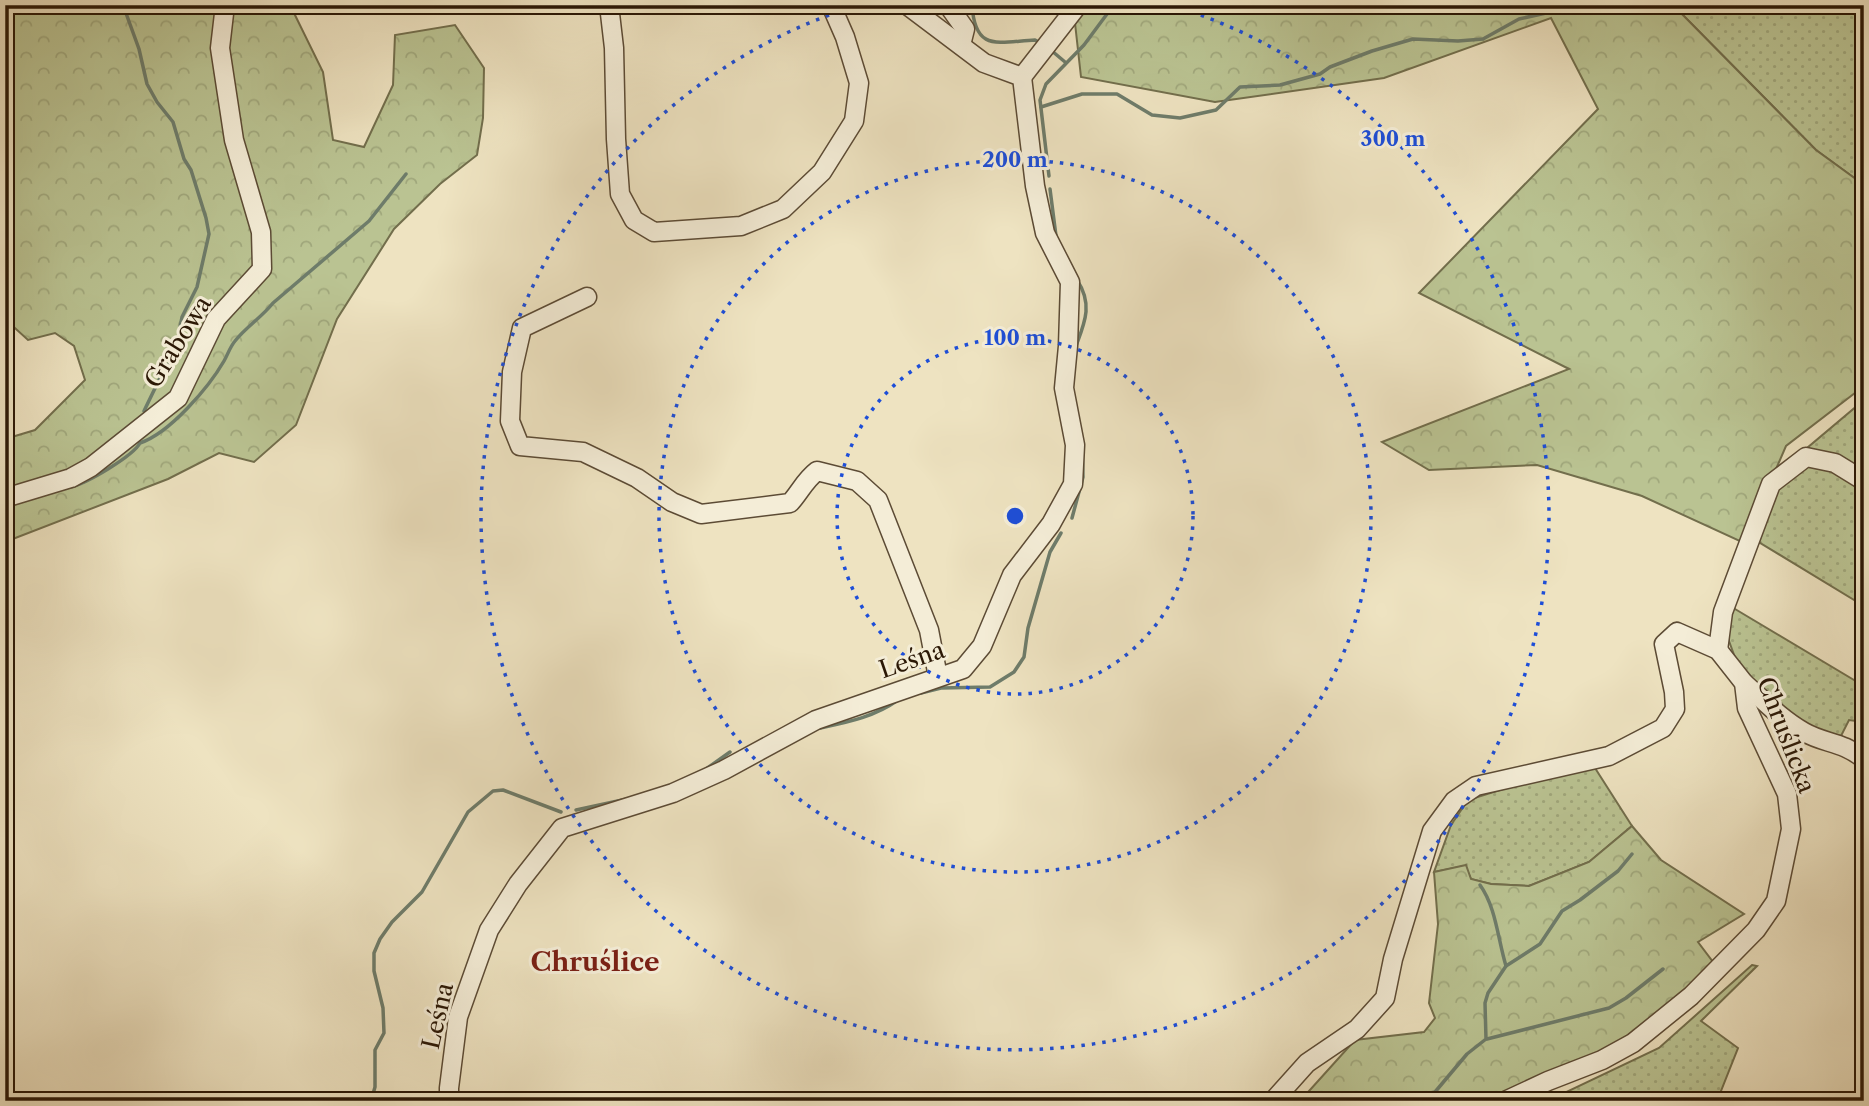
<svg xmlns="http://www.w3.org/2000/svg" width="1869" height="1106" viewBox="0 0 1869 1106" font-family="'Libre Caslon Text',serif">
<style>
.grass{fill:url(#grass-dots);stroke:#726e4c;stroke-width:2}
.forest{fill:url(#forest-crowns);stroke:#726e4c;stroke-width:2}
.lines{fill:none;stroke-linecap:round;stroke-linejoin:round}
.stream{stroke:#6e7c6a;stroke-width:3.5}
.minor-casing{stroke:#5c4b35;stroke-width:21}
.minor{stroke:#f4edd7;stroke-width:18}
.ring{fill:none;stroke:#1d4ed8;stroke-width:3.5;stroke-dasharray:3.5 7}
.labels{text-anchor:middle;stroke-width:6;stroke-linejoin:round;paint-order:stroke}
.street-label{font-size:24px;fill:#2b1806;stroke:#f4edd7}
.neighbourhood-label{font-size:26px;font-weight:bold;fill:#7a1f14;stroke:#f4edd7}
.centre{fill:#1d4ed8;stroke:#f4edd7;stroke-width:3.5}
.ring-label{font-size:21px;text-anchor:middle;font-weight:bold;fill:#1d4ed8;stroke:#f4edd7;stroke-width:6;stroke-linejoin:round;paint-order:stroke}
</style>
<defs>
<pattern id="grass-dots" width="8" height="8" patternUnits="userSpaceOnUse" patternTransform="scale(1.75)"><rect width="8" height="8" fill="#bac392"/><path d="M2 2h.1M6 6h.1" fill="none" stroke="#a0a77c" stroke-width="1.8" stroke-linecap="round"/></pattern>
<pattern id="forest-crowns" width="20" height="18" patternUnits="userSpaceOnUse" patternTransform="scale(1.75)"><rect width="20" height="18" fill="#bac392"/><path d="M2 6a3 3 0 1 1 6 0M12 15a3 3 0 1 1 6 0" fill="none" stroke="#a0a77c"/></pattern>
</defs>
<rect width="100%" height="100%" fill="#eee3c1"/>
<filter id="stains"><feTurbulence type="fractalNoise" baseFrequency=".00286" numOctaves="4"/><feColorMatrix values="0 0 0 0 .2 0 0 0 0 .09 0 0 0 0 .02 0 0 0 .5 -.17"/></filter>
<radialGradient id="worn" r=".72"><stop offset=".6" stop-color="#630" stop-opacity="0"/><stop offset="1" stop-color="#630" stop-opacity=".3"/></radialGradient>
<!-- grass -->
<g class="grass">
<path d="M1673,5H1864V185L1816,150Z"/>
<path d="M1864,400V606L1757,541L1773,493L1794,459Z"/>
<path d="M1735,609L1864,686V722L1849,720L1841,736L1814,732L1771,703L1737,663L1729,641V612Z"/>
<path d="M1595,768L1632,826L1589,862L1529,886L1491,884L1471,879L1465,866L1434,872L1451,825L1468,800L1519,784Z"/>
<path d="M1752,965L1757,966L1701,1021L1738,1048L1717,1101H1568L1562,1094L1659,1048Z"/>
</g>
<!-- forest -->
<g class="forest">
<path d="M5,5H287L292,9L323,72L333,140L364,147L393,85L395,35L455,25L484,68L483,118L477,155L440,184L394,229L337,319L296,425L254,462L219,453L168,479L5,542V439L35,430L85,380L74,346L55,333L28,340L5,319Z"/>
<path d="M1073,5H1673L1816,150L1864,185V386L1786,446L1744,543L1642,496L1537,465L1429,470L1382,442L1569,369L1419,293L1598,109L1551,18L1384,78L1215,102L1081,77Z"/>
<path d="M1632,826L1661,860L1744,914L1698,942L1713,962L1680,998L1607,1050L1559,1068L1534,1101H1300L1355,1040L1424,1032L1435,1018L1429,1003L1438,924L1434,872L1466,865L1471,879L1491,884L1529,886L1589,862Z"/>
</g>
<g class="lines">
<!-- stream -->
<g class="stream">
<path d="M123,5L139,49L147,84L157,102L173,122L184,159L191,170L206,218L209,234L197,287L182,317L175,354L159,380L144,411"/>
<path d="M972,5C975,52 997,42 1035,40L1040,43"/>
<path d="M1052,51L1065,62"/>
<path d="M1041,107L1082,94H1117L1152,115L1180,118L1216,110L1240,87L1280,85L1320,74L1330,67L1372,51L1413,39L1458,41L1483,39L1519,19L1582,5"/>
<path d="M1049,176L1040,100L1046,84L1084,45L1107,14L1108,5"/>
<path d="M1050,189L1056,236"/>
<path d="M1076,346C1085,322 1093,304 1077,280"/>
<path d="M70,487C86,484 133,456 140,443C170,433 209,387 224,361C228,354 230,347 235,341C246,327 262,317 273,303L369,221L406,174"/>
<path d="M1072,518L1083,477L1082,442"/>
<path d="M921,693L941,688L990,687L1014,672L1024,657L1028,628L1050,552L1061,533"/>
<path d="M820,728C848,722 874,717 898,700"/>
<path d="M706,769L730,752"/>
<path d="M576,810L627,799"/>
<path d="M1480,885C1496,907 1498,940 1506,966"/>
<path d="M1487,1039L1609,1008L1626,998L1663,969"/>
<path d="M371,1101L375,1087V1050L384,1033L383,1008L374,971V953L380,939L392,922L422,892L468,812L493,791L503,790L561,812"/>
<path d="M1393,1101L1435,1092L1467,1054L1486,1039L1485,1003L1488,993L1506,966L1540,944L1562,911L1580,900L1618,871L1632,854"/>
</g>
<!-- minor casing -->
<g class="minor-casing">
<g id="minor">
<path d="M609,5L614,48L616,139L620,194L634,220L654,232L741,226L783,209L822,172L854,121L859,83L845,37L831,5"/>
<path d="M948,5L965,29L961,45"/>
<path d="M1022,77L1078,5"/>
<path d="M587,297L522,328L512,372L510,421L520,446L583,452L637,478L672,502L701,514L790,503C800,492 805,480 817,471L857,481L878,500L929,630L938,677"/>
<path d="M5,498L71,478L91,467L178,398L216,319L262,269L261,232L234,140L220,48L225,5"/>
<path d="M1718,650L1723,612L1771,484L1806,457L1835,463L1861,479"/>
<path d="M1744,683C1763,700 1781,719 1804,732C1825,744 1842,741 1864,759"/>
<path d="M449,1101V1088L458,1017L489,930L518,884L562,828L673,793L724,770L816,720L963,669L982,646L1012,575L1051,524L1073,484L1075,445L1064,388L1068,346L1070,282L1045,233L1035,186L1022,77L984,63L907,5"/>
<path d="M1273,1101L1307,1063L1357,1029L1385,998L1393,959L1432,831L1454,801L1476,786L1609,756L1663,728L1675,709L1674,692L1664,644L1677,632L1718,650L1744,683L1747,708L1787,794L1791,829L1776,901L1756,930L1691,996L1633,1043L1602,1060L1548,1081L1505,1101"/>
</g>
</g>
<!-- minor -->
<use href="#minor" class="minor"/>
</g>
<!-- distance rings -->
<g class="ring">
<circle cx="1015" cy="516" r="178"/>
<circle cx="1015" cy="516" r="356"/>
<path d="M1171 5A534 534 0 1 1 859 5"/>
</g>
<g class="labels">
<!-- street labels -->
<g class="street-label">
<text transform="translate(178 342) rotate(-58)" y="8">Grabowa</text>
<text transform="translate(912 660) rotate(-19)" y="8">Leśna</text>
<text transform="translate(1786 735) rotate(69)" y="8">Chruślicka</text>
<text transform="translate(438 1016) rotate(-77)" y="8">Leśna</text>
</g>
<!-- neighbourhood labels -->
<g class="neighbourhood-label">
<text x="595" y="971">Chruślice</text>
</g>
</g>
<circle cx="1015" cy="516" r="10" class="centre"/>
<g class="ring-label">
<text x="1393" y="146">300 m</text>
<text x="1015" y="167">200 m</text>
<text x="1015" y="345">100 m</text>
</g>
<!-- margin -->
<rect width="1869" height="1106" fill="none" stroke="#eee3c1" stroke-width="28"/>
<rect x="7" y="7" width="1855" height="1092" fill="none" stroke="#2b1806" stroke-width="3.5"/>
<rect x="14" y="14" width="1841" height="1078" fill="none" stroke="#2b1806" stroke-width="2"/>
<rect width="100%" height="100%" filter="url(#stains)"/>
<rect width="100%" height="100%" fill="url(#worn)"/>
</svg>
